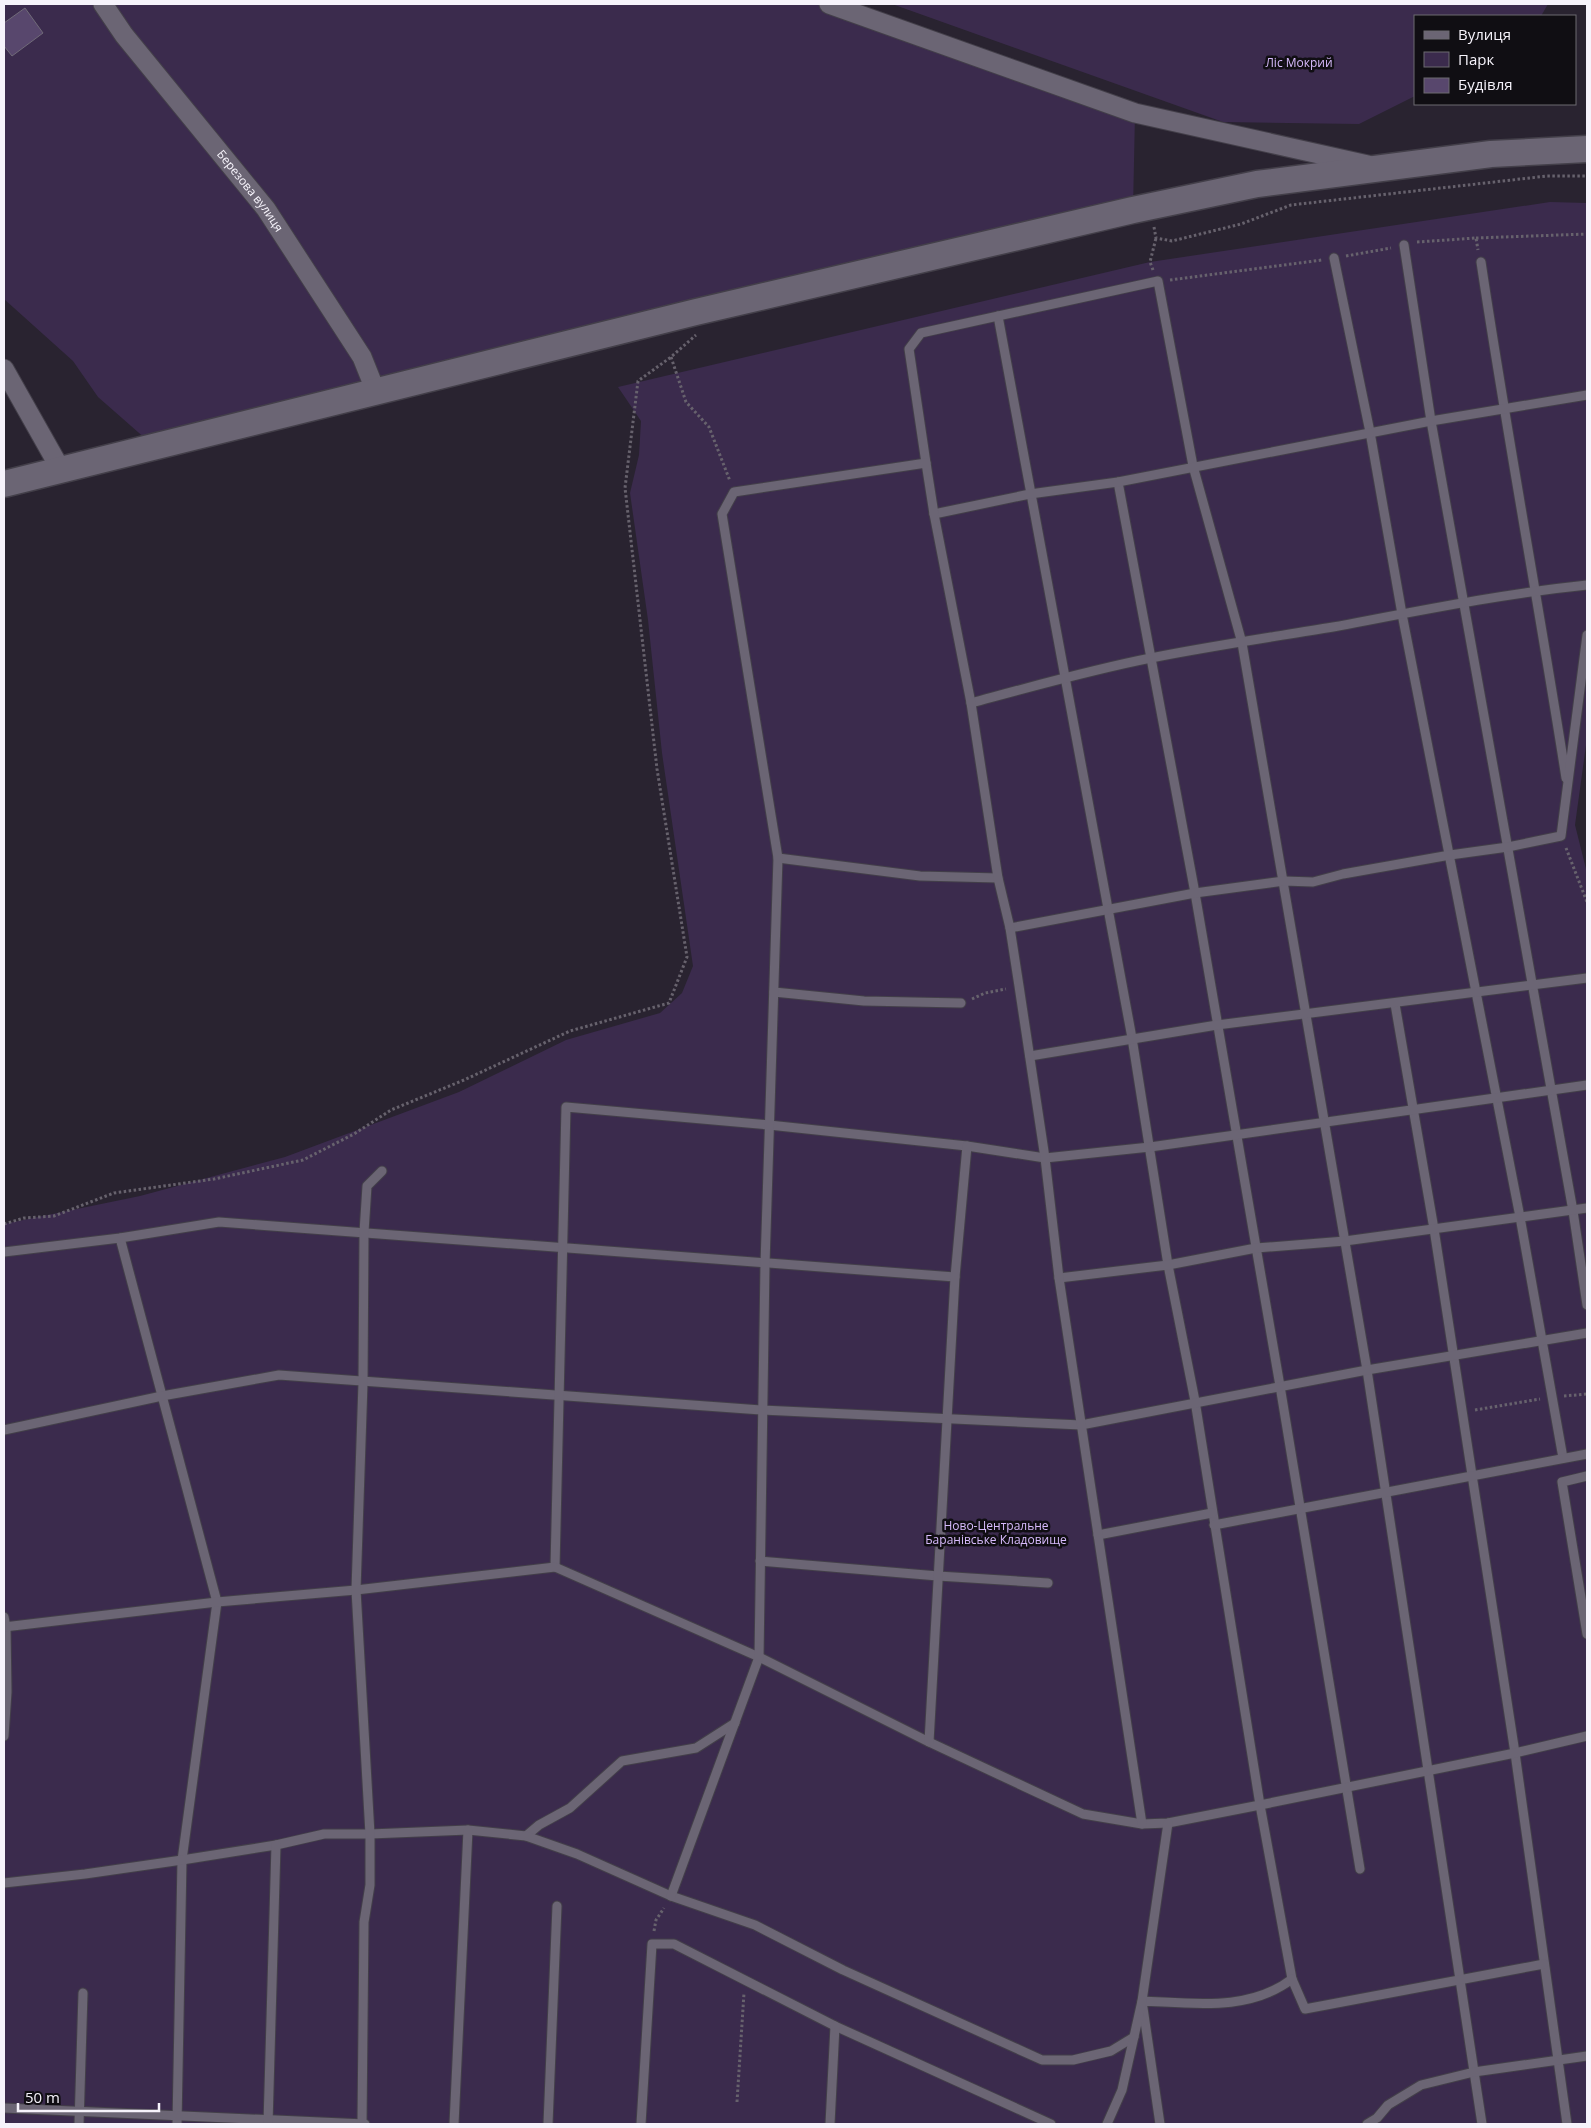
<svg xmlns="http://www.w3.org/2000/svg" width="1591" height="2128" viewBox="0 0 1591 2128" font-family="'Open Sans',sans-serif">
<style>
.green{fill:#3b2b4d}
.building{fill:#58476d;stroke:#706a78}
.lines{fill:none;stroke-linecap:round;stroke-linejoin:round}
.service-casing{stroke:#433f49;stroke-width:11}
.minor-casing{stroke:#433f49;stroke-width:21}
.secondary-casing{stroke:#433f49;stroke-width:29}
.path{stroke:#67626d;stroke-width:3;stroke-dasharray:2.5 2.5;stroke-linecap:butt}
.service{stroke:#6b6574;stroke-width:9}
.minor{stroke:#6b6574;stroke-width:19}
.secondary{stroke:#6b6574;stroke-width:26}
.labels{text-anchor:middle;stroke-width:5;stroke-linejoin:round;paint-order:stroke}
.park-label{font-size:12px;fill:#d8bbfd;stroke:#100e13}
.street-label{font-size:12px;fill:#f6f3fb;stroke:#100e13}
</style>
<rect width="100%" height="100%" fill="#292330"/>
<!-- green -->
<g class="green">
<path d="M4,4H829L1135,113L1133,210L155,447L98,397L73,361L4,299Z"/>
<path d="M892,4H1548L1541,16H1415V96L1359,124L1223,122Z"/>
<path d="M1550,202L1587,203V738L1575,825L1587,873V2124H4V1224L140,1196L285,1157L459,1092L566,1040L660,1013L682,993L693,966L662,753L648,620L630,493L639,455L641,421L618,387L1150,262Z"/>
</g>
<!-- building -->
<path class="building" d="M25,8L43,33L12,56L4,46V23Z"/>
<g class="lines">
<!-- service casing -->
<g class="service-casing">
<g id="service">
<path d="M1404,245L1431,421L1573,1211L1587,1305"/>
<path d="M1334,258L1370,432L1402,614L1520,1217L1563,1458"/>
<path d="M1481,262C1507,435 1539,606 1566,778"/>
<path d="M998,316L1132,1038L1168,1265L1195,1401L1260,1805L1292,1979C1249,2012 1193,2003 1142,2001L1160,2124"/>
<path d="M926,463L909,349L921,333L1158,281L1193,466L1242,643L1367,1370L1482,2124"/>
<path d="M1118,482L1195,893L1280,1386L1360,1869"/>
<path d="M934,514L1030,494L1118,482L1431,421L1587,395"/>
<path d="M971,703C1030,687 1090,670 1151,658C1211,646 1273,637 1333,627C1418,611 1501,594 1587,585"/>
<path d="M778,858L920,876L998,878"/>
<path d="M1010,928L1195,893L1284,881L1313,882L1343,874L1450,855L1508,847L1561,836L1587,635"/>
<path d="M774,992L864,1001L961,1003"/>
<path d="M1395,1004L1434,1229L1515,1753L1567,2124"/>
<path d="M1030,1056L1217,1025L1587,978"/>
<path d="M120,1238L217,1602L182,1860L177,2124"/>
<path d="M4,1252L120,1238L219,1222L955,1277"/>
<path d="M1059,1278L1168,1265L1256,1248L1345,1241L1587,1208"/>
<path d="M4,1430L162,1396L279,1375L761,1410L1081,1425L1367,1370L1587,1333"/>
<path d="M1587,1476L1562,1482L1587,1634"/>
<path d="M1214,1525L1587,1454"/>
<path d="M1098,1535L1212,1513"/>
<path d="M760,1561L938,1576L1048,1583"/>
<path d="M555,1567L566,1107L769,1125L967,1146L1045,1158L1150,1147L1587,1085"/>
<path d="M4,1617L6,1627L7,1692L4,1736"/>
<path d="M4,1627L217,1602L356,1590L555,1567L759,1657L929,1742L1083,1814L1142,1824L1168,1823L1260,1805L1515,1753L1587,1736"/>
<path d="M929,1742L955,1277L967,1146"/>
<path d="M526,1836L539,1825L570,1808L622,1761L696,1748L735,1723"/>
<path d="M4,1883L85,1874L182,1860L276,1845L324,1834H370L468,1830L526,1836L577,1854L671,1896L755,1925L843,1970L1042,2060H1073L1111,2051L1134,2037"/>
<path d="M671,1896L759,1657L765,1264L778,858L722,514L734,492L926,463L934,514L971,703L998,878L1010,928L1019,986L1045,1158L1059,1278L1142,1824"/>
<path d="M1292,1979L1305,2009L1544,1964"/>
<path d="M4,2108L365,2124"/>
<path d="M79,2124L83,1993"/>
<path d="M268,2124L276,1845"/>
<path d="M362,2124L364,1922L370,1885V1834L356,1590L363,1383L364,1232L367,1186L382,1171"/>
<path d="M454,2124L468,1830"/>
<path d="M548,2124L557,1906"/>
<path d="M641,2124L652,1944H674L835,2026L1051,2124"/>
<path d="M830,2124L835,2026"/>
<path d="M1107,2124L1122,2090L1142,2001L1168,1823"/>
<path d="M1367,2124L1377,2118L1388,2105L1421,2085L1474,2072L1587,2056"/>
</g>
</g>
<!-- minor casing -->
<g class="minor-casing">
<g id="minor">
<path id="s1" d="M103,4L124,35L266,209L362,357L376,392"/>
<path d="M829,4L1135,113L1368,165"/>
<path d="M4,369L61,470"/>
</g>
</g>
<!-- secondary casing -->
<g class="secondary-casing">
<path id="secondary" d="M4,484L696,312L1133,210L1257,184L1491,154L1587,149"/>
</g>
<!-- path -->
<g class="path">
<path d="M1154,227L1156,238L1172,241L1241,224L1291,205L1547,176H1587"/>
<path d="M1476,238L1587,234"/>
<path d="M1417,242L1476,238L1478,250"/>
<path d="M1346,256L1391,248"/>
<path d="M1153,270L1150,262L1156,238"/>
<path d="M1170,280L1322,260"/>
<path d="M671,357L686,402L709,427L730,481"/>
<path d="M1566,848L1587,902"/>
<path d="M972,999L985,993L1006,989"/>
<path d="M4,1224L24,1218L54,1216L114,1193L214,1179L303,1160L354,1134L391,1110L464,1080L570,1031L669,1003L687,957L657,769L625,488L638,381L671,357L696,335"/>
<path d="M1564,1396L1587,1394"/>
<path d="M1475,1410L1540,1399"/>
<path d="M654,1931L656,1920L664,1908"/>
<path d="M737,2102L744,1993"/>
</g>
<!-- service -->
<use href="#service" class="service"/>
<!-- minor -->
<use href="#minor" class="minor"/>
<!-- secondary -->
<use href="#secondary" class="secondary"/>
</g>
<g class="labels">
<!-- park labels -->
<g class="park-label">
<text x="1299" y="67">Ліс Мокрий</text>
<text x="996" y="1530">Ново-Центральне<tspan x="996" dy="14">Баранівське Кладовище</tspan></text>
</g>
<!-- street labels -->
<g class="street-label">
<text dy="4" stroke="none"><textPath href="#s1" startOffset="238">Березова вулиця</textPath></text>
</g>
</g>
<!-- border -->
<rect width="1591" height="2128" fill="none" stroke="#f6f3fb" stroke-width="10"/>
<!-- legend -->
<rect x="1414" y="15" width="162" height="90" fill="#100e13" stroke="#6c6a70"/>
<rect x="1424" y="31" width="25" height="8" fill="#6b6574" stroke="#6c6a70"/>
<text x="1458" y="40" font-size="15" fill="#f6f3fb">Вулиця</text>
<rect x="1424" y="52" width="25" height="15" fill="#3b2b4d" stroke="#6c6a70"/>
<text x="1458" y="65" font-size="15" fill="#f6f3fb">Парк</text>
<rect x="1424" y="78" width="25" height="15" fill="#58476d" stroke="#6c6a70"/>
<text x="1458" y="90" font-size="15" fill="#f6f3fb">Будівля</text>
<!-- scale -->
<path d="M18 2103v8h141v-8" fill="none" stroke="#f6f3fb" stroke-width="2.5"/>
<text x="25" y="2103" font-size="15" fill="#f6f3fb" stroke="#100e13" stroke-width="4" paint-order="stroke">50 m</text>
</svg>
